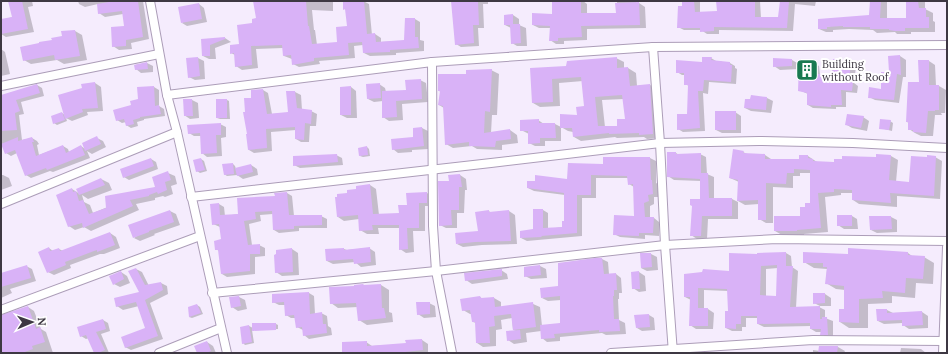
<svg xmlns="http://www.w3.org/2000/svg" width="948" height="354" viewBox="0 0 948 354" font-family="Lora,serif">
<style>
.shadow{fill:#0003;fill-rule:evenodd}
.building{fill:#d9b2f7;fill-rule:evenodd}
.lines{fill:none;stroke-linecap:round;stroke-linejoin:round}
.minor-casing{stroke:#ac9db8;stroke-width:10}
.minor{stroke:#fff;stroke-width:8}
.labels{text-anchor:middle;stroke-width:4;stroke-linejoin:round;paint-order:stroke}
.poi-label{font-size:11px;fill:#3e3843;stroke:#fff;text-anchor:start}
</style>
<rect width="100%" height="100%" fill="#f5ecfd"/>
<!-- shadow -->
<g class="shadow">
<path d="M9,1H32L33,6L28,7L34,32L6,37L1,34V20L13,17Z"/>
<path d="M78,1H143L149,39L131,43L132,49L119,50L113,46L125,27L123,14L105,17L99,13L98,4L85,7L79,4Z"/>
<path d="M254,1H333V11L312,10L314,30H315L317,45L338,43L348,27L347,10L344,9V3L374,1L365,2L369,4L372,35L375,34L381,38V42L405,41L415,19L420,22V40L424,41V51L396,53V55L370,56L364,53L363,45L354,46L355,58L319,61L320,64L299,67L293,64L292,59L284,56L283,48L256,49L258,68L242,70L236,66L235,55L231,53L240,45L257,19Z"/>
<path d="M452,1H488V4H483L484,28H478L479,46L461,47L456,44Z"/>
<path d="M553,1H583L587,4V14H617V1H636V3H639L645,7L646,28L587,29V40L564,41V44H556L550,40L551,28H539L533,25L553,15Z"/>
<path d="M683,1H700V13L718,12L717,1H760L761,18H779L781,1H816L815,6L795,4L793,31L719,30V34H707L701,30H684L678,27Z"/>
<path d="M870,1H887V19H907V1H925V9L933,13V21L935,22V32H911V34H897L895,32L877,33L873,30L849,29L833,30V32H826L819,29L870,16Z"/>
<path d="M199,4L204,8L207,22L187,26L182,23Z"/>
<path d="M513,15L519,19V25L526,28L527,46H517L512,43L511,28L505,25Z"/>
<path d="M75,31L82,35L87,60L64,64L57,60L31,64L24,60L53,41Z"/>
<path d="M225,38L231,42L215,48L216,59H209L203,56L202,40Z"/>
<path d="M1,49L5,52L10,74L1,76Z"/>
<path d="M900,56L906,60V77H903L899,103L875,100L869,97L882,90L890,73L889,57Z"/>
<path d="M198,58L204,61L205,79L195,80L189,77Z"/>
<path d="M616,58L624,62V69L628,68L636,73L637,86L650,85L657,89L660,138L647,139L644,137L617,138L615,137L581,141L574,137L573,132L568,131L561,127L578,116L585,107L583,81L559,83L560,106L540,107L533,103L531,69L567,67ZM624,99L626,120L618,127H605L602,100Z"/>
<path d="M711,58L716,61L730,63L735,66V68L737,69L736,84L709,82L708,94L703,93L705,131L683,132L678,129L688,115L689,86L685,84V75H682L677,72L703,63Z"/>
<path d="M792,60L799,64L814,63L819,66L820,75H833L851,63L856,66L854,83L858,86L857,93L846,92V107H836V109L813,108L808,105V94L799,90V69L780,70L774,66Z"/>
<path d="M929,61L935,65L936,86H939L946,90L945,113H941L942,115H935L933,136H921L915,133L909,129V123L907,122Z"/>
<path d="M147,63L153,66V72L141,73L136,69L135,65Z"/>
<path d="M491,70L499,74L497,115H492L491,133L510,130L517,135L518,143L502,145V150L477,149L472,146L453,148L446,144L444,108L439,105L441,92L439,91L467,75Z"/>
<path d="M420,80L426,83L428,102L402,104L403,120L389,121L383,117V101L374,102L368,99L379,84L385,88L386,92L407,91Z"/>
<path d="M95,83L101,87L103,111L87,112L88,115L72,121L66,118L67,121L57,125L54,123L62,113L65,115L83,89Z"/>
<path d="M37,85L42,88L44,96L21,102L24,114L19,115L22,140L32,138L37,141L39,144L37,145L39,155L63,146L68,149L69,152L81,146L85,149L97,138L103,141L106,147L92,154L87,151L90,158L53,172L50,171L31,178L26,175L17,153L11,156L6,153L1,141V96Z"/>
<path d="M154,87L159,90V106L164,109L165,116L144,119V120L137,122L138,126L131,128L126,125V122L122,123L117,120Z"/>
<path d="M351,87L356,91L357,118H347L341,115Z"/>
<path d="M263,90L268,93L272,114L289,113L287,92H295L301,95L302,110L311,111L317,114L316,126H310L309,142H301L296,139V130L271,132L272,151L254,153L249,150L246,113L252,99Z"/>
<path d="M767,98L773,101L771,113L751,111L745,108Z"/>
<path d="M184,100H192L198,103L199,118L190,119L184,115Z"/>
<path d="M227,100L229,101L230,119H220L217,118Z"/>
<path d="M735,112L741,116V133H722L716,130Z"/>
<path d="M863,117L869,121L867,131L852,128L847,125Z"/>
<path d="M538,120L544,124H555L561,127V141H545V146H535L529,143V134L521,130Z"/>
<path d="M890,121L893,123L892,131L880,128Z"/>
<path d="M220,124L226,127V137L221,138L222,156L207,157L202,153L201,136H194L189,133Z"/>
<path d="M422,128L428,131L429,149L412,150V152L398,153L393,149L414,137Z"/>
<path d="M367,147L369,149L370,156L363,157L360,156Z"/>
<path d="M743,152L747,154L765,155L771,159L800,160L808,156L817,162L835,163L891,156L898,160L896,182L910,184L928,158L935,157L942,161L940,199L897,196V207L859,204L853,200V193H841V195L825,197L828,232L804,234V235H782L775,231L801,217L806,207L811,203V173H800V176H793V188L773,187V223H766L759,219V204L745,205L738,201L739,182L730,178Z"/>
<path d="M676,153L679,155L700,154L706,157L707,174L714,177V199H732L738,202V219H708L707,239H697L691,235L701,200V181L674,180L668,176Z"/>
<path d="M336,155L342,158L343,165L300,168L294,165Z"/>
<path d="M650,158L656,161V183L658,184L659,197H654V204L650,206V218H654L659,222V236L645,235V239L620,237L614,234L635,217L634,187L629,184L628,178H596V198H582V236L527,241L521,238L534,230L543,210L548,213V229L563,227L565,222V195L534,191L528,188L568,180L604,165Z"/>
<path d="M151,159L156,162L158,169L129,180L124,177Z"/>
<path d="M201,159L204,161L207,171L200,173L197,171Z"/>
<path d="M233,164L235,166L236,169L251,165L257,169L258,175L243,179L237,175L227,176L224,174Z"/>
<path d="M168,173L175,176L177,184L171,186L173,194L165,197L163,196L155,198V200L136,204L139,210L91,231L84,227L75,230L69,226L72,189L80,194L101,179L109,183L112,190L88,199L82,195L84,202L90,205L93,213L156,187Z"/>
<path d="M1,175H3L9,178L12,186L1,190Z"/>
<path d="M460,175L466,179L467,190H465L464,213H457V228H446L440,225L450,182L449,176Z"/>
<path d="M370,185L376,189L379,215L400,214L409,206L408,194L427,193L433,197V206H425V231H413L414,252L406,253L400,249V228H378L379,234H367L360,230L359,219L344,221L338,217L348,194Z"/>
<path d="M287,193L292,196L294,216H321L327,219V228H299V231L279,233L274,230L273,214L260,215L261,221L249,224L252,245H259L265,248V256L255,257V274L227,277L222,274L219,251L216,249L222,240L220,227L213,224L211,205L219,204L224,207L225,216L239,214Z"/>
<path d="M170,211L176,214L180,225L154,234L155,235L140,241L134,238Z"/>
<path d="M489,211L491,213L509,211L515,215L517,244L482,245L463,247L457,244L479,232Z"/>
<path d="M852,216L857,219L858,229H844L838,225Z"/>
<path d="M891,217L897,220V232L877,233L871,230Z"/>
<path d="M110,233L116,237L120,248L104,254H100L70,265L71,268L54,275L48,272L49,248L53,251L59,249L63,251Z"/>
<path d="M369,248L375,252L376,265L361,267L355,262L333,264L327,261L326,250L344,249L347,250Z"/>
<path d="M292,249L298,253L299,275L282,276L276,272Z"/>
<path d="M786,253L791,256L792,267L798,271L796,308L819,307L825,310V318L833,321V337H827L821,334L822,332H816L811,329V326L764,327L758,324V318H746V327H742V331H732L726,328L729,312L728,291L704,290V309H708L714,313L713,329H696L690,325L691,300L685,297V275L730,273L758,255ZM778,268L777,297L766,296V269Z"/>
<path d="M908,253L912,256L924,257L934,263L933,284L916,283L915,298L892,296V303L868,304V328H849L840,322L845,310V290L836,289L826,283L827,269L814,268L804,262L849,255Z"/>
<path d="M651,254L657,257L658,270L647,271L641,268Z"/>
<path d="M602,259L608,262L609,274H616L621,278L622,293H619V299H618L619,320L625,323L626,334L606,335L602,333L560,337V341L547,342L542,338L541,331L526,333L527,342L514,344L508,340L516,331L513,330L512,318L501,320L502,329L496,330V346L483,347L477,343L476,323L473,322L472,314H470L463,310L480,297L483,299L494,298L501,302V307L533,304L540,307L542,326L561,324V300L548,301L542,298Z"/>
<path d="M26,266L32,269L36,281L10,289L12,293L1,298V275Z"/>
<path d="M540,266L546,269L547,278L531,279L525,276V267Z"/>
<path d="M136,269L142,272L149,286L161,283L167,286L168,294L150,303L163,339L131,350L125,347L147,329L139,306L123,310L117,306L141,293Z"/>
<path d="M501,270L507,274L508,279L472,284L466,280Z"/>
<path d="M121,272L127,276L130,283L120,287L114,284Z"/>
<path d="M639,272L645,276L646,291L639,292L633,288L632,273Z"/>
<path d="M381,285L389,290V312L392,313L393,322L367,325L359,320L358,307L338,308L331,303L365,286Z"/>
<path d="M309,293L314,296L315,314L321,313L327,316L328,326L331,328L332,335L309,339L304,335L303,330L297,327L296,318H291L286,315L285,305H279L273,302Z"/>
<path d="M814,294H825L831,298V306H820L814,303Z"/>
<path d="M239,297L245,300L247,309L238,311L232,307Z"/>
<path d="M429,303L435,306L436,317L424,318L418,314Z"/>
<path d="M197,305L200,307L203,314L192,318L189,317Z"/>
<path d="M28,307L34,311L41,329L46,332L53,353H1V324Z"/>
<path d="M887,310L893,313L922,312L928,316V328L909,329L903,325V323L884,324L878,321Z"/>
<path d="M649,315L654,318L655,330L642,331L637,328Z"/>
<path d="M103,320L108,323L110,331L101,334L109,353H95L89,338L86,339L81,336Z"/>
<path d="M276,324L278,325V329L254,330V331L252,330L254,343L245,345L243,343L241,328L249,326L253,328Z"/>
<path d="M422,340L428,344V353H318L343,352L366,342L372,346L407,344Z"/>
<path d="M207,342L213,346L216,353H198Z"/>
<path d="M838,347L845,351L844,353H813V350L820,351Z"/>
<path d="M901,348L921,349L926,353H900Z"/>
</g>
<!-- building -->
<g class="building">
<path d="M8,1H22L28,29L1,34V19L12,17Z"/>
<path d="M115,1H138L143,37L126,40V46L112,47L111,27L124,26L122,11L98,14L97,4Z"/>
<path d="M253,1H306L308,26H309L312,44L337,42L336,27L347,26L345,9L343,10V2L364,1L367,34L375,33L376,42L404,40L405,18H415V37H418L419,48L390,50V52L363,53L362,42L348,43L349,55L314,58V61L292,65L291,55L283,56L282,45L251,46L252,65L235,67L234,53L230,54V45L239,44L237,25L252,23V19L256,18Z"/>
<path d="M451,1H478L479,25H473L474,43L455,45Z"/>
<path d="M552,1H581V13H616L615,3L639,2L640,25L581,26L582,37L558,38V41H549L550,26L532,25V13L552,14Z"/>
<path d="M682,1H694L695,12L717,11L716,1H755V17H778L780,1H789L787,28L714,27V31L700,32V28H677L678,6H682Z"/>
<path d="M870,1H881L880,18H906V1H918L919,8H926V17H929V28H905V31H895L889,30V29H870V27H843V26L827,27V29H818V19L869,15Z"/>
<path d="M199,3L202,19L181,23L178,7Z"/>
<path d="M513,14V24H520L521,43L511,44L510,25H504V15Z"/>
<path d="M75,30L80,56L55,60L54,55L23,61L20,47L39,43V42L52,40L51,38L62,36L61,31Z"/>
<path d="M225,37V39L210,45V56H202L201,39Z"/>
<path d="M900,55L901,75L897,74L894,100L868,98L869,87L881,89V72H889L888,56Z"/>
<path d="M198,57L200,76L188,78L186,58Z"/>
<path d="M617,57V68L628,67L630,86L650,84L653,134L639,135V133L609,134V133L573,137L572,128H560V114L577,115L576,107L584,106L581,77L552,79L553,102L532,103L530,68L566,66L567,61ZM622,95L625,119H617V126H598L595,97Z"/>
<path d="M702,57H712L711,60L730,62V65H732L731,82L704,80L703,91H698L700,128L677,130V114H687L688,85H684V73H676V60L702,62Z"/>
<path d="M773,58L792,59V66L773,67Z"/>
<path d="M833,59L851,62L849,81L853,82L852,91L841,90L842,105H831V107L807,105V93L798,91L799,62H815V74H832Z"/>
<path d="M918,60H929V85H939V110H935V111H928L926,133L913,132V130H908V122H906L908,82H919Z"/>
<path d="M147,62L148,69L135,70L134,65Z"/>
<path d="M492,69L490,112L485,111L484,133L510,129L511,139L496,141L495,147L469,146V142L445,145L443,106L438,105L440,91H438V74H466V70Z"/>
<path d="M421,79L422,99L396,101L397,117L382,118V91L406,90L405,80Z"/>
<path d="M95,82L98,108L82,109L83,112L65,119L58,95L82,88L81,84Z"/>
<path d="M380,83L381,98L367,99L366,84Z"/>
<path d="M37,84L40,93L16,100L20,111L15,113L17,130L1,131V95Z"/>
<path d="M154,86L155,106L159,105L161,114L140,117V118L133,120L134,124L126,126L124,119L116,121L113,110L131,105L130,101L138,99L137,87Z"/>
<path d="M351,86V115H340V87Z"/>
<path d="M263,89L267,114L288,112L286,91H295L297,108L312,110L311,124L305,123L304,140L295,139V127L266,129L267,148L248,150L246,134H247L243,112H245L244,98H251V90Z"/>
<path d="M751,95L767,97L766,110L744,108L745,99H750Z"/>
<path d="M183,99H192L193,116H184Z"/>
<rect x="216" y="99" width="11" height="19"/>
<rect x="715" y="111" width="21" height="19"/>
<path d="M62,112L65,120L53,124L51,116Z"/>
<path d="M847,114L864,116L861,128L845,125Z"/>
<path d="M539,119V123H555L556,138H540V143L528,144V131H520V120Z"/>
<path d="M880,119L891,120L889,130L879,129Z"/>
<path d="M221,123V135H216L217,153L201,154L200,133L188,134L187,125Z"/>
<path d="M422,127L424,146L392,150L391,139L413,137V128Z"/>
<path d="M97,136L101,144L85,151L82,143Z"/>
<path d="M18,137V141L32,137L34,142H32L36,156L63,145L66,153L81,145L85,155L47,170L46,168L25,176L15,150L5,154L1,144Z"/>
<path d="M367,146L368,155L359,156L358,148Z"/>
<path d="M733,149L744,151L743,153L765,154V159H799V155H808V158L813,159V161L834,162V159H842V156L876,157V154L891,155L889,180L909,182L911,156L927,157V155L936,156L934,196L890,193L891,203L852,200V190L834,189V192L818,193L821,228L797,230V231H774V216H800V207H805V203H810V170L794,169V173H787L786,184L766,183V220H758V200L737,201L738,180L729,178Z"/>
<path d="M667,152H676V154L701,153V173H708L709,198H732V216H702L701,236H690L692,206L690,205V199H700V179L667,177Z"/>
<path d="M337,154L338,162L293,166V156Z"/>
<path d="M603,157H650L651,180H652L653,194L648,195L649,201L644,203L645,217H654L653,233H639V236L613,235L614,215L634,216L633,184L628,185L627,176L591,175V195H577V233L541,236L542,237L520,238V231L533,229V209H543V228L562,227V221H564V193L527,188V181H535V175L567,179L568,163L603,164Z"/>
<path d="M151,158L154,166L123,178L120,169Z"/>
<path d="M201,158L205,170L196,172L193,160Z"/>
<path d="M233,163L234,174L224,175L222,164Z"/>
<path d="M251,164L253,172L237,176L235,168Z"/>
<path d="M168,171L171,180L165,182L167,190L158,194L157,192L149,195V196L130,200L133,206L83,228L82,223L68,227L56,195L72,188L73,192L76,191L79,201L83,200L89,214L106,208L105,196L155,187L152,177Z"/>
<path d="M460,174L462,187H459V210H451L452,225L439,226L438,181H449L448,175Z"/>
<path d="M101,178L105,185L79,195L76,189Z"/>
<path d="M370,184L373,214L399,213L398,205H407L406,193L427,192V203H419V228H407L408,249L399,250V225H372L373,230L359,231L358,215L337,217L335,197H337V194L347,193V190L356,189V186Z"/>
<path d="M287,192L289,215H322V225L294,226V229L273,230L272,211L255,212L256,219L244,221L248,245L260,244V254H250V271L221,274L218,250H215L214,241L221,239L219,224L212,225L210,204L219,203L220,215L238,214L237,198L275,196L274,193Z"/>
<path d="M170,210L174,222L149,231V232L133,238L128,225Z"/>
<path d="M489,210V212L509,210L511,241L475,242L456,244L455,233L478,231L475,212Z"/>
<rect x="837" y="215" width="15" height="11"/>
<path d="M869,216H891L892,229L870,230Z"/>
<path d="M110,232L115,245L97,252V250L94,251L65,262L66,265L47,273L38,252L49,247L50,251L59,248L60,251Z"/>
<path d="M370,247L371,262L354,264L353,259L326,261L325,249L344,248V250Z"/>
<path d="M292,248L293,272L275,273L274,255L276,254V250Z"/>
<path d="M848,248L908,252V255L925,256L923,279L906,278L905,293L882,291L883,298L859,299V323L839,322V309H844V286L825,284L827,267H823V263H803V252L848,254Z"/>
<path d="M786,252V266H793L790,307L820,306V319H822V317H827L828,335H820L821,329H810V323L757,324V316H741V324H736V329L725,328V311H728L727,289H726L698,288V308H708V326H689L690,297H684V274L702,272L703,269L729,271V253L757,254V253ZM777,265L776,296L760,295L761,266Z"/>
<path d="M640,253H651L652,267L641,268Z"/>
<path d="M595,258H602L604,274L616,273L617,290H614V296H613L614,319H619L620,331L599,332V330L554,334L555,338L541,339L540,325L560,323V296L541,298L540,288L558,286V263Z"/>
<path d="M27,265L31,278L1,287V273Z"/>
<path d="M540,265L541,275L524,277V267Z"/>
<path d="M136,268L145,285L161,282L163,290L145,300L158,336L125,348L121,337L145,328L136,302L116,307L114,298L139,292L128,271Z"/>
<path d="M502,269V276L465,281L464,273Z"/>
<path d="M121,271L124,279L113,285L109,276Z"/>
<path d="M639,271L640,289H632L631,272Z"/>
<path d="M363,284L364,285L381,284L382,308H384L386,318L358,321L356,303L330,304L329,287L354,286V285Z"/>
<path d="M309,292L310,314L322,312L323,324H326L327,333L303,336L302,327L296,328L294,315L285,316L284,302L272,303V294Z"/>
<path d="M813,293H825V303L813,304Z"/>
<path d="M239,296L241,306L231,308L229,297Z"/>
<path d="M480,296L481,298L494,297L495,307L533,302L536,327L513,330L511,314L494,316L495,326L489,327L490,343H476L475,322H472L470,310L462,311L460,299Z"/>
<path d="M416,302H430V314L417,315Z"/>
<path d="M197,304L201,313L189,317L188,307Z"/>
<path d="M28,306L36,329L40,327L45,342L32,346L33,349L22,353H1V315Z"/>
<path d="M876,309H887V313L922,311L923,325L902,326V320L877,321Z"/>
<path d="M649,314L650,327L636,328L634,315Z"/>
<path d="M103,319L106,329L96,332L105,350L98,353H94L86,335L80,337L77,327Z"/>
<path d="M252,323H276V330L252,331Z"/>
<path d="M249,325L252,342L242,344L240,327Z"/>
<path d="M520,330L521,339L507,341L506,331Z"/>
<path d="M422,339L423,350L396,353H342V342L367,341V346L406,343L405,340Z"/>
<path d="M207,341L211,351L206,353H197L194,346Z"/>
<path d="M819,346H838L837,353H818Z"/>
</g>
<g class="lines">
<!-- minor casing -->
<g class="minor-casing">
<g id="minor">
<path d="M150,1L167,95L177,132L227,353"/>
<path d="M653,47L660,143L665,245L673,353"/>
<path d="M432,62L433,226L436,271L452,353"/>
<path d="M1,86L159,54"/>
<path d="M167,95L432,62L653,47L947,45"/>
<path d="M191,197L491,163L660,143L759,141L853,143L947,148"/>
<path d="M1,204L177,132"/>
<path d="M212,293L436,271L665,245L777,239L947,241"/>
<path d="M1,310L200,236"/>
<path d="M159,353L221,328"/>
<path d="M611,353L813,340L944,341"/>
<path d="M943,353L947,247"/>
</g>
</g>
<!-- minor -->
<use href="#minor" class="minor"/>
</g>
<!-- icons -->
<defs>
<g id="building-square" transform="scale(1.15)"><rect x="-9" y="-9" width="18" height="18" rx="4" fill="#187950" stroke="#fff"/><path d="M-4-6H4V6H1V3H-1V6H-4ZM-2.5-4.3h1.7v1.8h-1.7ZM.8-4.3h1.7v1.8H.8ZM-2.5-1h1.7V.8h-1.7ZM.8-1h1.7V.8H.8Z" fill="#fff"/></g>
</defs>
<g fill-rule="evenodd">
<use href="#building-square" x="807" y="70"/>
</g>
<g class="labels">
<!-- poi labels -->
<g class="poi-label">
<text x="822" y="68">Building<tspan x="822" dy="13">without Roof</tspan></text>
</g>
</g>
<!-- border -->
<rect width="948" height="354" fill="none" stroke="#3e3843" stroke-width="4"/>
<!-- north arrow -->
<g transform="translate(32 322) rotate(88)" stroke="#ffffff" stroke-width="3" paint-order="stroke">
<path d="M0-3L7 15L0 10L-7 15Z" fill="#3e3843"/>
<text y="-6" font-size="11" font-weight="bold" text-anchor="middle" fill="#3e3843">N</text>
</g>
</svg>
